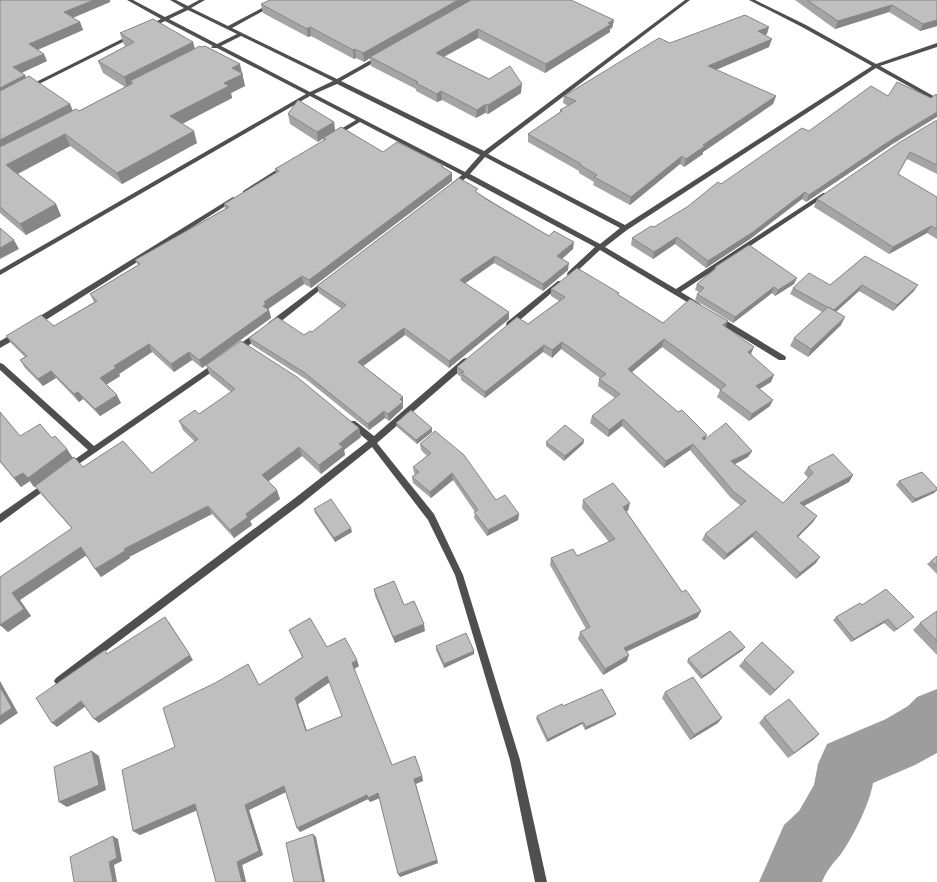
<svg xmlns="http://www.w3.org/2000/svg" width="937" height="882" viewBox="0 0 937 882" font-family="Roboto,sans-serif">
<style>
.lines{fill:none;stroke-linecap:round;stroke-linejoin:round}
.river{fill:#9d9d9d;fill-rule:evenodd}
.street{fill:#4f4f4f;fill-rule:evenodd}
.wall{fill:#a4a4a4;fill-rule:evenodd}
.shaded-wall{fill:#868686}
.building{fill:#bfbfbf;stroke:#868686;fill-rule:evenodd}
</style>
<rect width="100%" height="100%" fill="#fff"/>
<g class="lines">
<!-- river -->
<path class="river" d="M937,689V753L915,765L873,783C870,803 853,837 841,854C832,865 828,868 822,882H759L784,825L799,811L814,785L818,764L827,744L886,719L908,706L917,697Z"/>
<!-- street -->
<g class="street">
<path d="M127,0H133L165,17L184,8L170,0H176L188,6L199,0H205L191,8L228,26L277,0H283L232,28L337,79L378,56H382V58L341,81L484,151L685,0H690L488,154L625,225L872,66L802,27L749,0H755L806,25L876,64L937,43V47L880,66L937,98V102L876,68L627,230L605,247L676,289L823,193H827V195L681,292L699,303L701,305L697,308L600,250L572,276H568L567,274L568,272L595,247L466,178L455,186H451V184L462,175L360,122L338,135H334V133L356,120L310,96L0,275V270L306,94L217,48H212L211,47L213,46L165,21L151,28H147V26L161,19ZM188,10L237,34L217,44L169,19ZM241,36L333,81L310,92L221,46ZM337,84L480,155L465,172L314,94ZM485,157L620,228L600,244L470,174Z"/>
<path d="M130,35L135,36L31,88L26,87Z"/>
<path d="M284,165L286,166V168L247,193H243V191Z"/>
<path d="M233,197L236,199L235,200L38,325H32L31,323L32,321Z"/>
<path d="M325,280H327L330,282L274,327H268L267,325L268,323Z"/>
<path d="M558,281H562L563,283L513,326H507L506,324L507,322Z"/>
<path d="M717,315L785,356L786,358L785,360H779L714,320L713,318Z"/>
<path d="M258,331L261,332L262,334L261,336L240,352H234L233,350L234,348Z"/>
<path d="M16,332L19,333L20,335L19,337L0,348V341Z"/>
<path d="M466,358L470,361L469,363L377,443L434,514L463,575L520,760L547,882H535L510,760L455,575L428,520L372,447L301,504L62,684L59,686L56,684L54,681L56,678L295,498L368,441L349,425L348,423L349,421H355L374,436L463,359Z"/>
<path d="M216,362L219,363L220,365L219,367L70,470L67,469L66,467L67,465L88,450L0,370V363L3,364L94,446Z"/>
<path d="M46,482L49,483L50,485L49,487L0,523V514Z"/>
</g>
</g>
<!-- wall -->
<g class="wall">
<path d="M0,0L110,2L73,18L80,22L83,30L38,49L47,61L21,73L25,75L26,78L70,104L72,110L79,111L125,87L103,73L98,61L126,46L124,45L120,33L193,42L195,49L242,74L245,86L231,93L232,98L182,124L197,143L122,184L70,146L18,174L56,204L61,216L26,235L0,213Z"/>
<path d="M795,0H937V26L920,31L889,12L835,29Z"/>
<path d="M261,4L614,20L612,28L610,29V32L545,73L478,38L444,57L489,79L521,93L488,114L485,113L476,118L442,100L437,102L416,91V89L371,66L370,58L364,62L356,58L354,59L311,36L308,37L263,13Z"/>
<path d="M767,34L765,35L769,47L716,70L776,96L773,104L703,152V154L684,167L680,164L630,205L593,185L594,182L579,173V171L528,142V134L560,112V110L568,106L563,103L564,96L670,43Z"/>
<path d="M288,114L334,122L335,130L383,152L443,167L452,173V181L311,288L304,284L268,309L269,310L271,318L202,368L192,360L174,372L152,352L119,374L120,376L106,385L121,403L100,416L83,399L79,402L56,378L43,386L25,368L20,360L25,357L11,343L6,336L54,326L94,302L90,294L138,265L135,260L225,209L224,204L276,173L275,169L324,141L323,138L318,142L290,124Z"/>
<path d="M937,120V174L907,159L898,174L937,197V239L927,233L889,254L814,207L817,199Z"/>
<path d="M809,131L891,145L806,202L802,199L750,239L706,268L675,244L653,259L631,245L632,238L654,227L687,207L721,184Z"/>
<path d="M478,193L549,236L573,249L562,259L568,270L543,291L494,263L465,283L509,319L449,368L405,335L363,366L403,397V408L389,421L385,418L369,430L307,380L252,345L249,338L304,335L312,332L342,309L319,293L317,286Z"/>
<path d="M865,256L914,291L893,311L859,291L836,312L841,325L808,357L790,346L794,338L822,312L790,294L793,288L830,285Z"/>
<path d="M715,267L794,284L775,296L772,293L733,323L695,300L697,294L699,292L695,290L697,284L714,270Z"/>
<path d="M551,289L618,295L663,323L726,327L751,354L771,382L759,389L770,406L749,421L717,397L720,390L662,347L632,372L705,440L752,451L748,457L735,464L783,503L808,478L804,473L808,467L853,475L849,482L804,506L817,516L813,522L798,537L816,563L796,579L752,537L724,560L702,540L705,534L741,506L731,498L690,450L664,468L622,426L608,437L590,423L592,416L615,398L598,386L599,379L600,378L561,349L552,358L543,352L485,398L461,380V377L457,374V367L528,324L559,301L551,296Z"/>
<path d="M206,365L359,428L361,437L344,450L345,455L321,474L302,456L268,481L280,499L250,521L252,525L234,538L212,514L129,557L130,558L101,577L86,555L20,600L31,616L8,632L1,626H0V577L72,529L41,494L35,486L34,487L30,481L21,487L0,462V412L20,436L52,438L73,458L83,467L152,473L195,442L183,430L179,421L199,414L231,392L210,375Z"/>
<path d="M396,423L432,432L417,444L397,427Z"/>
<path d="M584,440L583,444L564,461L546,446V442Z"/>
<path d="M420,444L496,500L519,514L518,520L487,536L474,518L475,512L453,480L431,498L413,483L412,477L415,474L414,473L413,467L427,456L421,450Z"/>
<path d="M899,481L937,488V490L934,493L912,503L896,485Z"/>
<path d="M583,500L628,511H626L682,592L701,611L697,618L627,651V661L603,675L578,639L580,632L586,629L550,565L551,558L577,556L609,542L582,508Z"/>
<path d="M314,509L352,532L335,542L315,513Z"/>
<path d="M937,556V574L927,564L931,561Z"/>
<path d="M374,589L425,631L395,643L375,596Z"/>
<path d="M862,605L910,620L894,632L884,623L851,642L833,620L836,617Z"/>
<path d="M937,611V655L913,630L920,623Z"/>
<path d="M289,630L327,647L359,666L354,669L392,765L422,776L423,781L416,784L438,863L400,877L379,798L370,802L368,799L300,832L286,792L249,810L263,855L242,865L246,882H216L196,810L140,835L133,831L175,747L252,671L259,685L302,657ZM330,682L342,716L307,731L298,704Z"/>
<path d="M436,646L474,651V654L444,668L436,650Z"/>
<path d="M743,650L701,679L687,662L688,659Z"/>
<path d="M744,660L788,678L770,696L739,666Z"/>
<path d="M665,692L718,723L690,740L662,698Z"/>
<path d="M563,706L614,716L585,730L582,724L547,742L536,719L537,716Z"/>
<path d="M764,717L819,734L813,740L788,758L759,723Z"/>
</g>
<!-- shaded-wall -->
<g class="shaded-wall">
<path d="M94,0H110V2L67,20L64,12Z"/>
<path d="M458,0H473L370,57V58L364,62L363,53Z"/>
<path d="M892,5L889,12L835,29L838,21Z"/>
<path d="M614,20L612,28L610,29V32L545,73L546,64Z"/>
<path d="M937,20V26L920,31L923,24Z"/>
<path d="M80,22L83,30L33,52L29,44Z"/>
<path d="M310,27L311,36L308,37L307,29Z"/>
<path d="M769,27L767,34L756,39L758,31Z"/>
<path d="M478,29V38L436,61V53Z"/>
<path d="M772,39L769,47L706,74L708,66Z"/>
<path d="M193,42L196,54L133,83L130,81L132,86L128,89L124,77Z"/>
<path d="M355,49L356,58L354,59L353,50Z"/>
<path d="M44,54L47,61L17,75L13,67Z"/>
<path d="M240,64L245,86L231,93L232,98L174,128L170,116L224,83L232,68Z"/>
<path d="M25,75L28,83L0,97V88Z"/>
<path d="M522,84L521,93L488,114V105Z"/>
<path d="M441,91L442,100L437,102V94Z"/>
<path d="M776,96L773,104L703,152V154L684,167L686,159L703,145Z"/>
<path d="M70,104L75,116L0,154V140Z"/>
<path d="M486,104L485,113L476,118L477,110Z"/>
<path d="M937,112V117L891,145L806,202L809,195L894,138Z"/>
<path d="M334,122L335,131L318,142L317,132Z"/>
<path d="M194,131L197,143L122,184L117,173Z"/>
<path d="M65,134L70,146L13,176L6,165Z"/>
<path d="M682,156L680,164L630,205L631,197Z"/>
<path d="M452,173V181L311,288L309,280Z"/>
<path d="M805,192L802,199L750,239L706,268L708,261Z"/>
<path d="M56,204L61,216L26,235L20,224Z"/>
<path d="M931,226L927,233L889,254L893,247Z"/>
<path d="M677,237L675,244L653,259L654,252Z"/>
<path d="M14,240L19,249L0,259V248Z"/>
<path d="M574,242L573,249L557,263V256Z"/>
<path d="M495,256L494,263L460,287V280Z"/>
<path d="M569,263L568,270L543,291V284Z"/>
<path d="M302,276L304,284L268,309V311L269,310L271,318L202,368L199,360L263,306L264,302Z"/>
<path d="M797,278L794,284L775,296L778,290Z"/>
<path d="M862,285L859,291L830,317L833,311Z"/>
<path d="M918,285L914,291L893,311L897,305Z"/>
<path d="M774,287L772,293L733,323L735,317Z"/>
<path d="M509,312V319L449,368V361Z"/>
<path d="M845,317L841,325L808,357L811,349Z"/>
<path d="M728,321L725,329L723,325Z"/>
<path d="M404,328L405,335L359,369L358,362Z"/>
<path d="M664,339L662,347L627,376L628,369Z"/>
<path d="M562,342L561,349L552,358V350Z"/>
<path d="M149,344L152,352L119,374L120,376L104,386L100,378L114,366Z"/>
<path d="M544,345L543,352L485,398V392Z"/>
<path d="M754,347L751,354L745,359L748,352Z"/>
<path d="M189,352L192,360L174,372L171,364Z"/>
<path d="M51,371L56,378L43,386L38,379Z"/>
<path d="M774,375L771,382L753,393L756,386Z"/>
<path d="M78,392L83,399L79,402L74,394Z"/>
<path d="M117,395L121,403L100,416L95,409Z"/>
<path d="M403,397V408L389,421L388,414L400,399Z"/>
<path d="M773,400L770,406L749,421L752,414Z"/>
<path d="M384,411L385,418L369,430L368,424Z"/>
<path d="M623,419L622,426L608,437L609,430Z"/>
<path d="M359,428L361,437L344,450L345,455L321,474L319,465L339,444Z"/>
<path d="M432,428V432L417,444L416,440Z"/>
<path d="M707,435L704,442L702,438Z"/>
<path d="M584,440L583,444L564,461L565,456Z"/>
<path d="M693,444L690,450L664,468L666,461Z"/>
<path d="M299,447L302,456L265,484L262,475Z"/>
<path d="M67,449L73,458L34,487L28,478Z"/>
<path d="M752,451L748,457L728,468L731,461Z"/>
<path d="M23,473L30,481L21,487L14,478Z"/>
<path d="M452,473L453,480L431,498L430,492Z"/>
<path d="M853,475L849,482L796,510L800,503Z"/>
<path d="M277,490L280,499L250,521L252,525L234,538L230,530L246,514Z"/>
<path d="M937,490L934,493L912,503L915,499Z"/>
<path d="M630,503L628,511L621,514L623,507Z"/>
<path d="M208,506L212,514L129,557L124,549Z"/>
<path d="M519,514L518,520L487,536L488,530Z"/>
<path d="M817,516L813,522L793,542L797,536Z"/>
<path d="M351,528L352,532L335,542L334,538Z"/>
<path d="M756,531L752,537L724,560L727,554Z"/>
<path d="M81,547L87,555L20,600L31,616L8,632L1,626H0V622L12,593Z"/>
<path d="M125,551L130,558L101,577L95,569Z"/>
<path d="M820,557L816,563L796,579L800,573Z"/>
<path d="M701,611L697,618L622,654L624,648Z"/>
<path d="M888,619L884,623L851,642L854,639Z"/>
<path d="M169,622L193,660L99,723L94,719Z"/>
<path d="M424,624L425,631L395,643L393,637Z"/>
<path d="M745,647L743,650L701,679L703,676Z"/>
<path d="M474,651V654L444,668V664Z"/>
<path d="M629,655L627,661L603,675L605,669Z"/>
<path d="M357,660L359,666L354,669L352,663Z"/>
<path d="M794,672L770,696L775,690Z"/>
<path d="M327,676L330,682L298,704L309,737L306,731L295,698Z"/>
<path d="M0,681L18,713L0,725Z"/>
<path d="M81,701L86,706L57,727L52,723Z"/>
<path d="M616,714L614,716L585,730L586,727Z"/>
<path d="M722,718L718,723L690,740L694,735Z"/>
<path d="M583,722L582,724L547,742L548,739Z"/>
<path d="M819,734L813,740L788,758L794,753Z"/>
<path d="M92,751L99,756L106,790L67,807L59,802Z"/>
<path d="M422,776L423,781L415,784L414,779Z"/>
<path d="M284,786L288,791L249,810L263,855L242,865L246,882H242L237,862L245,805Z"/>
<path d="M378,793L380,798L370,802L368,799L300,832L297,828L367,795Z"/>
<path d="M195,804L200,809L140,835L133,831Z"/>
<path d="M313,834L316,837L325,882H323Z"/>
<path d="M113,836L118,839L122,861L114,865L117,882H113L109,862Z"/>
<path d="M437,860L438,863L400,877L398,874Z"/>
</g>
<!-- building -->
<g class="building">
<path d="M0,0H94L64,12L80,22L29,44L44,54L13,67L25,75L0,88Z"/>
<path d="M270,0H458L363,53L355,49L353,50L310,27L307,29L261,4Z"/>
<path d="M471,0H571L614,20L608,23L611,24L546,64L478,29L436,53L489,79L510,66L522,84L488,105L486,104L477,110L441,91L437,94L416,83L418,82L370,57Z"/>
<path d="M807,0H937V20L923,24L892,5L838,21Z"/>
<path d="M745,15L769,27L758,31L772,39L708,66L776,96L703,145L705,146L686,159L682,156L631,197L594,177L597,175L580,165L581,164L528,134L562,111L560,110L576,101L564,96L659,38L670,43Z"/>
<path d="M153,19L193,42L124,77L98,61L134,42L120,33Z"/>
<path d="M200,46L201,47L205,46L240,64L232,68L243,74L224,83L229,86L170,116L194,131L117,173L65,134L6,165L56,204L20,224L0,207V147L76,109L79,111L133,83L130,81Z"/>
<path d="M29,76L70,104L0,140V91Z"/>
<path d="M897,82L931,98L936,94L937,95V112L894,138L809,195L805,192L753,232L708,261L677,237L654,252L632,238L651,226L654,227L687,207L718,182L721,184L802,128L809,131L871,86L888,96Z"/>
<path d="M298,100L334,122L317,132L288,114Z"/>
<path d="M937,120V165L910,152L898,174L937,197V229L931,226L893,247L817,199L900,142Z"/>
<path d="M341,127L383,152L397,142L443,165L441,166L452,173L309,280L302,276L264,302L266,304L263,306L269,310L199,360L189,352L171,364L149,344L114,366L116,368L100,378L117,395L95,409L78,392L74,394L51,371L38,379L20,360L27,356L6,336L41,315L54,326L97,301L90,294L140,264L135,260L229,207L224,204L279,171L275,169L326,139L323,138Z"/>
<path d="M459,178L478,189L475,191L486,199L549,236L554,231L574,242L557,256L569,263L543,284L495,256L460,280L509,312L449,361L404,328L358,362L403,397L400,399L403,402L388,414L384,411L368,424L305,373L249,338L277,317L304,335L310,331L312,332L346,305L317,286Z"/>
<path d="M0,228L14,240L0,248Z"/>
<path d="M749,245L797,278L778,290L774,287L735,317L697,294L704,288L697,284L716,268L715,267Z"/>
<path d="M865,256L918,285L897,305L862,285L834,310L828,307H827L793,288L809,273L830,285Z"/>
<path d="M577,268L619,293L617,294L663,323L690,299L728,321L723,325L754,347L748,352L774,375L756,386L773,400L752,414L720,390L726,385L664,339L628,369L678,412L682,410L707,435L702,438L704,440L726,423L752,451L731,461L783,503L813,473L808,467L833,454L853,475L800,503L817,516L797,536L820,557L800,573L756,531L727,554L705,534L746,501L734,492L693,444L666,461L623,419L609,430L592,416L620,394L599,379L606,374L562,342L552,350L544,345L485,392L461,373L464,372L457,367L517,317L528,324L565,297L551,289Z"/>
<path d="M828,307L845,317L811,349L794,338Z"/>
<path d="M241,341L297,377L359,428L339,444L343,447L319,465L299,447L262,475L277,490L246,514L248,517L230,530L208,506L124,549L125,551L95,569L81,547L12,593L24,609L0,625V577L72,528L35,486L74,457L83,467L123,441L152,473L198,439L179,421L195,410L199,414L235,389L206,365Z"/>
<path d="M411,410L432,428L416,440L396,423Z"/>
<path d="M0,412L20,436L40,424L52,438L55,436L67,449L28,478L23,473L14,478L0,461Z"/>
<path d="M565,425L584,440L565,456L546,442Z"/>
<path d="M435,431L464,455L496,500L505,495L519,514L488,530L474,512L478,510L452,473L430,492L412,477L419,472L413,467L431,453L420,444Z"/>
<path d="M922,472L937,488V490L915,499L899,481Z"/>
<path d="M613,483L630,503L623,507L682,592L686,590L701,611L624,648L629,655L605,669L580,632L590,627L551,558L573,549L577,556L615,539L583,500Z"/>
<path d="M331,499L351,528L334,538L314,509Z"/>
<path d="M937,556V566L931,561Z"/>
<path d="M394,581L404,605L414,601L424,624L393,637L374,589Z"/>
<path d="M886,589L914,617L897,629L888,619L854,639L836,617L860,603L862,605Z"/>
<path d="M937,611V641L920,623Z"/>
<path d="M165,617L190,655L94,719L81,701L52,723L36,698L105,650L107,654Z"/>
<path d="M310,618L327,647L345,638L357,660L352,663L392,765L415,756L422,776L414,779L437,860L398,874L378,793L368,798L367,795L297,828L284,786L245,805L259,851L237,862L242,882H216L195,804L133,831L122,770L175,747L163,708L215,683L248,664L259,685L303,657L289,630ZM327,676L342,716L306,731L295,698Z"/>
<path d="M730,631L745,647L703,676L688,659Z"/>
<path d="M466,633L474,651L444,664L436,646Z"/>
<path d="M762,642L794,672L775,690L744,660Z"/>
<path d="M693,677L722,718L694,735L665,692Z"/>
<path d="M0,687L12,708L0,716Z"/>
<path d="M602,689L616,714L586,727L583,722L548,739L537,716L562,704L563,706Z"/>
<path d="M789,699L819,734L794,753L764,717Z"/>
<path d="M92,751L99,785L59,802L54,767Z"/>
<path d="M313,834L323,882H294L286,843Z"/>
<path d="M113,836L117,858L109,862L113,882H74L70,857Z"/>
</g>
</svg>
